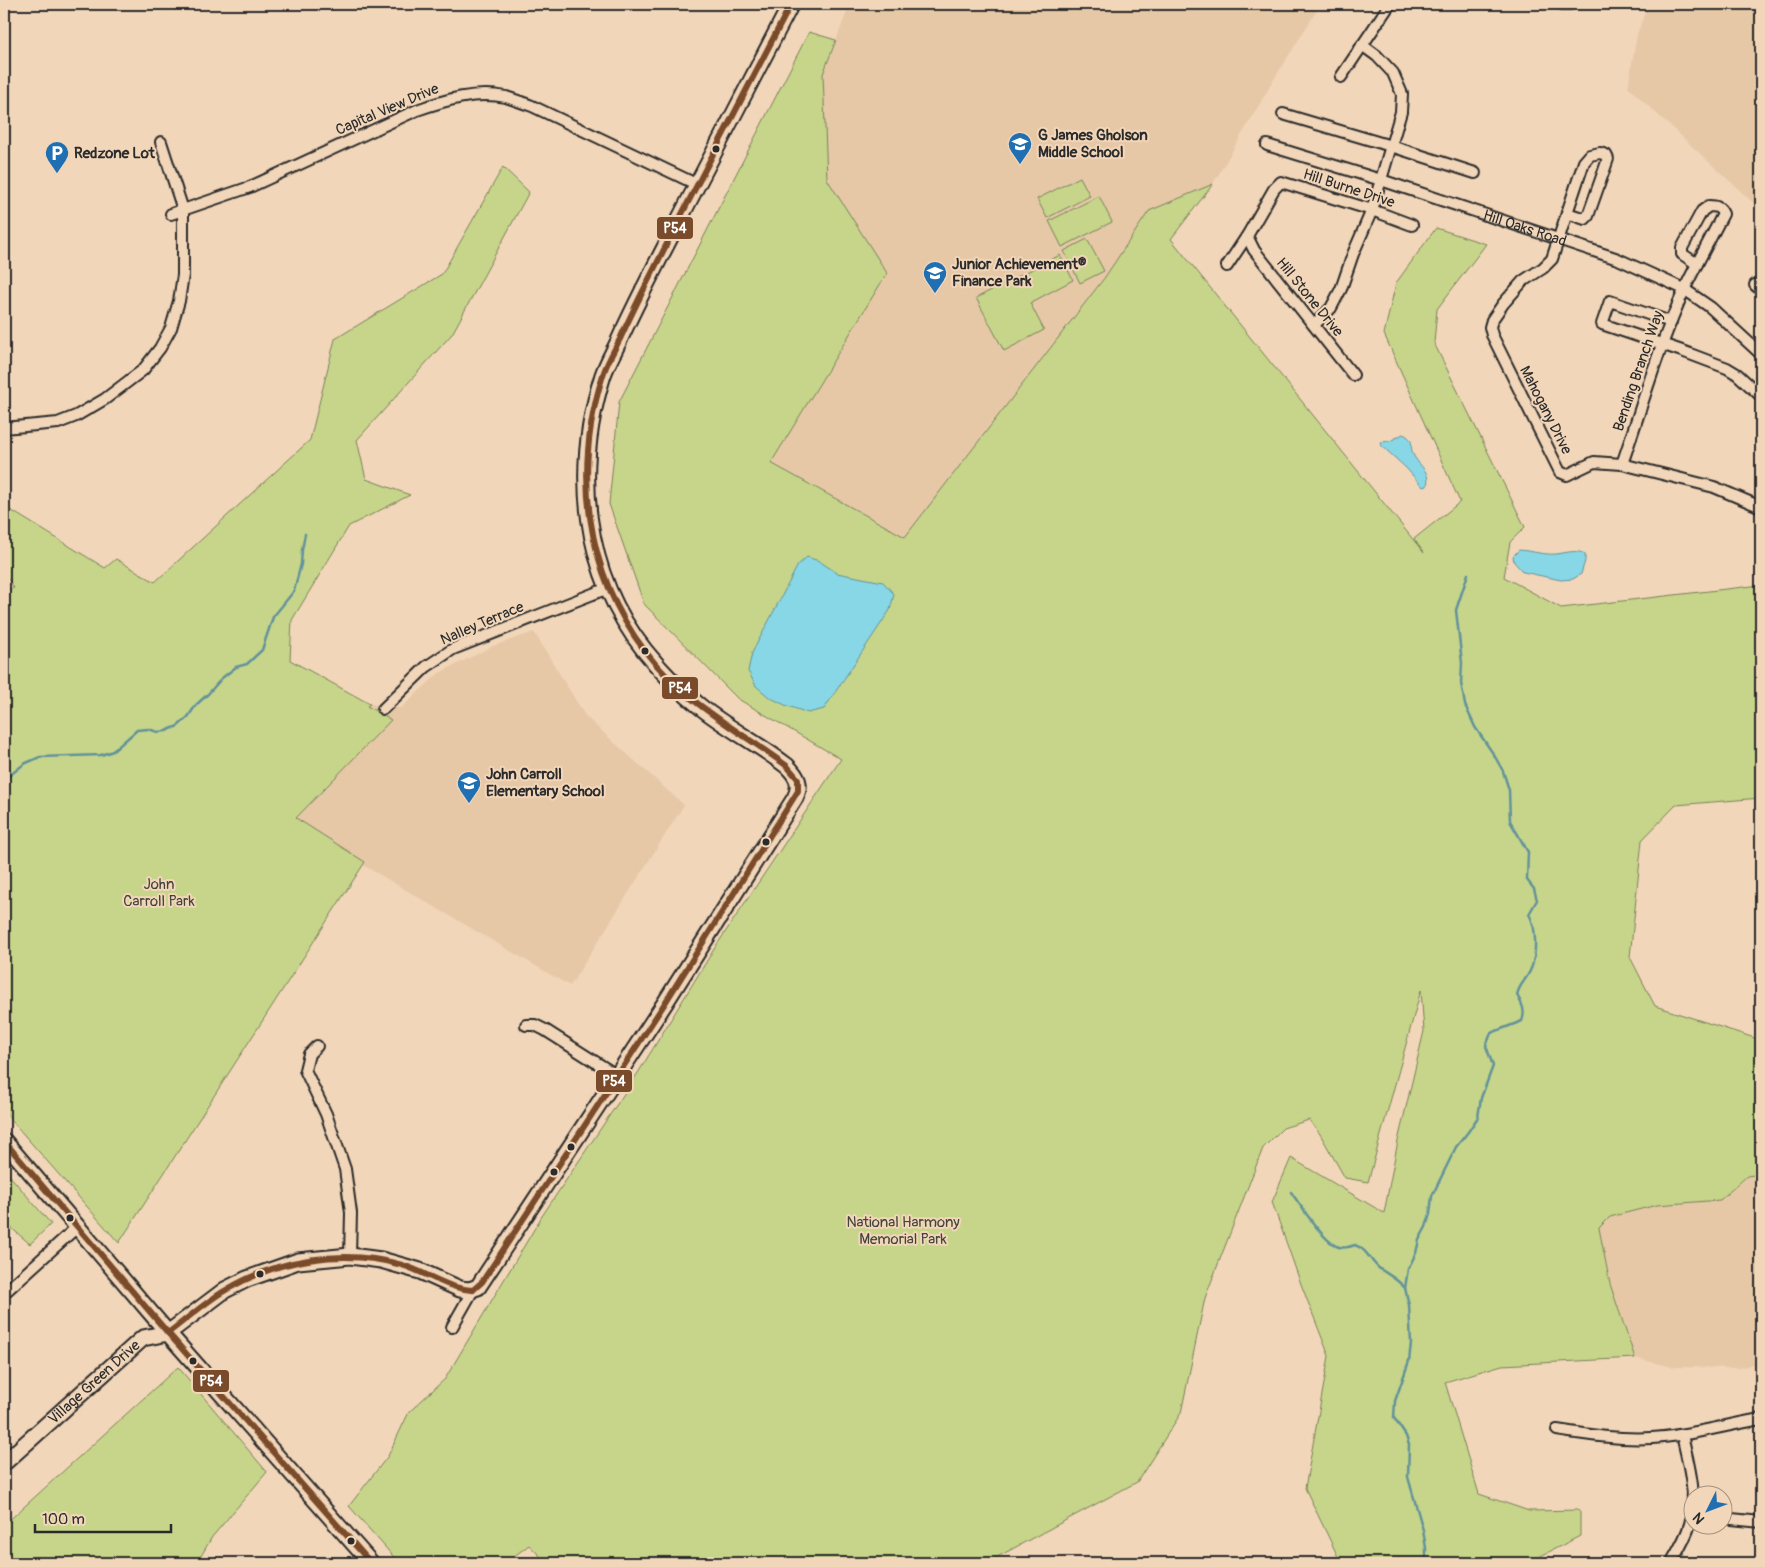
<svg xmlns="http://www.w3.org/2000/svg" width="1765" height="1567" viewBox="0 0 1765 1567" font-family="Pangolin,sans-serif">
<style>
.built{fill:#e6c8a7}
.green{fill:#c6d589;stroke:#78805a}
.water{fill:#88d7e6;stroke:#63929b}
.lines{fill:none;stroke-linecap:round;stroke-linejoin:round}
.stream{stroke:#63929b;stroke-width:2.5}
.street-casing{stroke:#2b2b2b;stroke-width:14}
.secondary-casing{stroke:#2b2b2b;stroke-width:19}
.street{stroke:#f2d6b9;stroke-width:10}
.secondary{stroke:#f2d6b9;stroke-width:15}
.bus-1-casing{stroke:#f2d6b9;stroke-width:10}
.bus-1{stroke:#7a4b2a;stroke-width:6}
.bus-dot{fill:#2b2b2b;stroke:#f2d6b9;stroke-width:2}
.labels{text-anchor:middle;stroke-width:4;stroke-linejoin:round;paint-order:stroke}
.street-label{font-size:15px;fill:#2b2b2b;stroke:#f2d6b9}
.poi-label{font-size:15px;font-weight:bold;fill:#2b2b2b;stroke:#f2d6b9;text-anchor:start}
.park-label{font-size:15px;fill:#424439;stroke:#f2d6b9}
.line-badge{stroke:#f2d6b9;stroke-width:2}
.badge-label{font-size:14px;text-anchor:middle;font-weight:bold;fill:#fff}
</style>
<rect width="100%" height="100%" fill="#f2d6b9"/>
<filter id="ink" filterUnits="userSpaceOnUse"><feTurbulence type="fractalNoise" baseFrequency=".02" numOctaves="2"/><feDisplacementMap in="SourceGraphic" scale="10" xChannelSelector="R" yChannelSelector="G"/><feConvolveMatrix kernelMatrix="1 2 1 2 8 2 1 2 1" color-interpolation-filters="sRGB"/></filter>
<g filter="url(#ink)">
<!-- built -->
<g class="built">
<path d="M850,4H1321L1276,76L1213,184L1149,212L1105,277L905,537L771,463L887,273L826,179L823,74Z"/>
<path d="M1648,4H1761V210L1628,87L1637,34Z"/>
<path d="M534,632L586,717L684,805L570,986L358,862L198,810L297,762L370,704L401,708L439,673L493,646Z"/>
<path d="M1761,1174V1362L1739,1368L1672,1367L1635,1358L1610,1284L1599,1228L1609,1217L1657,1205L1720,1200L1747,1176Z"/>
</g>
<!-- green -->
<g class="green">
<path d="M809,32L836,40L823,74L827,179L887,273L771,463L905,537L1105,277L1149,211L1213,184L1171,239L1424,553L1414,539L1460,502L1384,334L1396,283L1436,228L1486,244L1437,309L1434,343L1525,527L1510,542L1504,577L1561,608L1761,585V798L1676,805L1642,840L1630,957L1655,1006L1761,1040V1174L1747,1176L1720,1200L1657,1205L1610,1217L1599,1228L1610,1284L1635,1358L1502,1365L1445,1382L1479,1494L1529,1511L1580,1510V1536L1527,1563H1341L1305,1488L1329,1356L1301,1284L1272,1202L1291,1158L1384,1213L1398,1141L1424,1031L1421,990L1368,1182L1345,1178L1320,1134L1309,1120L1283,1128L1263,1148L1205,1298L1181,1413L1137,1482L986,1563H547L529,1545L505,1563H399L349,1506L388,1456L409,1412L445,1379L542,1216L638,1073L716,946L841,759L738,699L644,604L609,504L619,402Z"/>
<path d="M503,167L529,192L452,334L357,440L366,479L410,495L349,526L292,620L290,660L370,704L367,706L391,720L296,818L365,862L119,1243L4,1112V591L14,588L4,573V506L105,568L116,559L155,582L310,440L335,339L442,274Z"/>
<path d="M1080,177L1090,196L1047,218L1037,199Z"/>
<path d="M1099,196L1112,222L1062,247L1049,221Z"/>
<path d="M1087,239L1104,271L1080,283L1064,251Z"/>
<path d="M1060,255L1073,280L1030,303L1044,330L1004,351L976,298Z"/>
<path d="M4,1169L51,1224L30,1244L9,1226L4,1230Z"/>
<path d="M178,1367L267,1472L212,1537L197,1563H4V1525Z"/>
</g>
<!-- water -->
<g class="water">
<path d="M1403,434C1416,440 1409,445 1413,454C1418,466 1431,470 1427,486L1423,487L1406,468L1381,445L1380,442L1390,441Z"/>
<path d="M1519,550C1532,551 1544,555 1556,554C1566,553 1576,549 1585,554V561L1581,574L1573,579L1561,580L1523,572L1514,562L1513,556Z"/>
<path d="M807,557L819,561L837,573L883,582L894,594L890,610L824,709L808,713L785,705L769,697L756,686L748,671L752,653L798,565Z"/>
</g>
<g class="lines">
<!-- stream -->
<g class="stream">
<path d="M4,780L24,764L40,757L101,755L113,751L137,730L148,729L158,732L166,731L178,726L188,717L196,705L208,694L222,678L236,667L247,664L262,650L273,617L294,591L301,564L302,550L305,534"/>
<path d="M1291,1192C1301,1206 1322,1239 1336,1246C1343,1249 1349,1247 1355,1245C1368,1250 1369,1260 1380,1269C1389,1275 1397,1279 1405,1288"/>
<path d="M1426,1563V1548L1423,1530L1408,1477L1409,1445L1406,1436L1394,1418L1395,1401L1409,1361L1411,1343L1409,1305L1405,1288L1408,1269L1416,1253L1419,1240L1426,1227L1430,1214L1432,1196L1456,1147L1468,1132L1478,1117L1481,1098L1493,1066L1486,1046L1491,1033L1522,1021C1526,1011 1522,1004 1517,995C1519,985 1526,980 1530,971C1537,957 1537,928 1529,914L1537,900L1534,889L1527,880L1528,852L1510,821L1509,790L1503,771L1494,755L1475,727L1465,705L1461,683L1462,663L1456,610L1468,574"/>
</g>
<!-- street casing -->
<g class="street-casing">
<g id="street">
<path d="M1562,4H1570"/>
<path d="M1341,77L1390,4"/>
<path d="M1283,114L1391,146L1475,173"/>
<path id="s1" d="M1267,145L1381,180L1618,259L1684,289L1710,307L1761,354"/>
<path d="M1600,153L1606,155L1608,159L1588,216L1585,219L1567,213L1584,162L1590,155Z"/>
<path d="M1709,206C1716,206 1720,207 1723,214L1697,264L1682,254V248L1702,211Z"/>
<path d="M1567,213L1552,259L1543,268L1523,281L1503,304L1492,320L1490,327L1492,335L1560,472L1567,475L1594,462L1622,464L1714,487L1761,507"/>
<path d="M171,214L250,187L417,110C445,100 475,91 506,97C515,100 524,103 532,106L698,185"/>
<path d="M1247,236L1254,250L1353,375"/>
<path d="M1227,266L1247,236L1274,189L1281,182L1372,210L1412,225"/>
<path d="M1755,285L1761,290"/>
<path d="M1671,322L1610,301L1602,324L1682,351L1727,368L1737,374L1761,396"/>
<path d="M1314,325L1331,308L1341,289L1353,254L1372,210L1401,112L1402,94L1393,73L1377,56L1362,45"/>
<path d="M4,428L58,423L76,416L105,399L143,370L160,348L171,328L179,301L183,275V210L161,142"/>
<path d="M1622,464C1645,398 1664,326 1697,264"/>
<path d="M383,709L426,667L453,649L608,588"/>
<path d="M526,1025H535L545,1030L616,1075"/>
<path d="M317,1046L309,1054L305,1070L326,1114L345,1169L351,1213L350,1256"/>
<path d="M4,1293L77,1227"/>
<path d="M452,1327L473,1290"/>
<path d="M1557,1430C1588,1435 1621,1440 1652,1438C1689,1436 1725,1425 1761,1419"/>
<path d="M1722,1518L1761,1522"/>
<path d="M1671,1563C1678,1551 1686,1538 1690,1524C1698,1496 1688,1462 1682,1435"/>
</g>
</g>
<!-- secondary casing -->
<g class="secondary-casing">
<g id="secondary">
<path d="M4,1141L168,1333L371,1563"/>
<path id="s2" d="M4,1463L143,1338L168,1333L225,1290L247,1279L298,1261L350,1256L366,1258L381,1260L420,1271L460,1289L469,1290L478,1287L665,1003L795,798C802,784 797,776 787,766C760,745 729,729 702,708C681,692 662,672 645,651C583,573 573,469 603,375C608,361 616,348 622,334C640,295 660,257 680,218C717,147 754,75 791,4"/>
</g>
</g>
<!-- street -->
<use href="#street" class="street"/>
<!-- secondary -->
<use href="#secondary" class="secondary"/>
<!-- bus-1 casing -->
<g class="bus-1-casing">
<g id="bus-1">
<path d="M4,1141L168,1333L371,1563"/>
<path d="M473,1290L482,1282L665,1003L798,791V779L787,766C737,729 684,703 645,651C585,572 573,469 603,375C607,362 614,351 620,339C639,297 661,256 682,214C718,144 755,74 791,4"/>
<path d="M168,1333C187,1319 205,1302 226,1290C278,1259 343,1248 402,1265C426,1272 447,1289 473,1290"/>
</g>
</g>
<!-- bus-1 -->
<use href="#bus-1" class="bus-1"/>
</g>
</g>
<!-- icons -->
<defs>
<g id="school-pin" transform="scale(1.25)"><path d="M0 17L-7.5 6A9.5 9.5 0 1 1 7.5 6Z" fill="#1f6fb2" stroke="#f2d6b9"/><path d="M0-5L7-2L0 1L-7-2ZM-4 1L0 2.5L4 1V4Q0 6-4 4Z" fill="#fff"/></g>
<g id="parking-pin" transform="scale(1.25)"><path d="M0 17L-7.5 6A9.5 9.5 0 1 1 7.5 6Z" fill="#1f6fb2" stroke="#f2d6b9"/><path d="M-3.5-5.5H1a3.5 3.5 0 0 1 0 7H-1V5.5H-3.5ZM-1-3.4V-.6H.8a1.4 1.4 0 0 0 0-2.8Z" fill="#fff"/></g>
</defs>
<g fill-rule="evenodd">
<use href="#school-pin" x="1020" y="144"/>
<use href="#parking-pin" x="57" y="153"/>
<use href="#school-pin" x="935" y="273"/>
<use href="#school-pin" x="469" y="783"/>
</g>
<!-- markers -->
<g class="bus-dot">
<circle cx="716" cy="149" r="4.5"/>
<circle cx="645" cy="651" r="4.5"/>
<circle cx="766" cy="842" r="4.5"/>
<circle cx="571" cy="1147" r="4.5"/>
<circle cx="554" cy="1172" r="4.5"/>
<circle cx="70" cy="1218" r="4.5"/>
<circle cx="260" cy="1274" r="4.5"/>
<circle cx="193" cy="1361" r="4.5"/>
<circle cx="351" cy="1541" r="4.5"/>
</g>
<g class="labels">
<!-- street labels -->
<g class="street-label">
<text transform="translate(387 109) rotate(-23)" y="5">Capital View Drive</text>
<text transform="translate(1349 188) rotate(18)" y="5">Hill Burne Drive</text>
<text dy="5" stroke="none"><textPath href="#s1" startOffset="271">Hill Oaks Road</textPath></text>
<text transform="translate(1310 297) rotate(51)" y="5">Hill Stone Drive</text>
<text transform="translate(1638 371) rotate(-71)" y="5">Bending Branch Way</text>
<text transform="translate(1546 410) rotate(63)" y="5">Mahogany Drive</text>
<text transform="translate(482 623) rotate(-23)" y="5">Nalley Terrace</text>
<text dy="5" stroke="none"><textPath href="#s2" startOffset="121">Village Green Drive</textPath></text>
</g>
<!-- poi labels -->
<g class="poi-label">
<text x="1038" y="140">G James Gholson<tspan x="1038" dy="17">Middle School</tspan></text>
<text x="74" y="158">Redzone Lot</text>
<text x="952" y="269">Junior Achievement®<tspan x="952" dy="17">Finance Park</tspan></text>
<text x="486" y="779">John Carroll<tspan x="486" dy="17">Elementary School</tspan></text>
</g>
<!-- park labels -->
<g class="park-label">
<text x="159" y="889">John<tspan x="159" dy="17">Carroll Park</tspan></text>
<text x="903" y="1227">National Harmony<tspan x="903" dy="17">Memorial Park</tspan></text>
</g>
</g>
<g class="line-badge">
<rect x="656" y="216" width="38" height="24" rx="5" fill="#7a4b2a"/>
<rect x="661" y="676" width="38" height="24" rx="5" fill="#7a4b2a"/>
<rect x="595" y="1069" width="38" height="24" rx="5" fill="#7a4b2a"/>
<rect x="192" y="1369" width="38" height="24" rx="5" fill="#7a4b2a"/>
</g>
<g class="badge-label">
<text x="675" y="233">P54</text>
<text x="680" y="693">P54</text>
<text x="614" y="1086">P54</text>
<text x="211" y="1386">P54</text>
</g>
<!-- margin -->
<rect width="1765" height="1567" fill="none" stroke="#f2d6b9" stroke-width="20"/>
<rect x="10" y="10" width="1745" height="1547" fill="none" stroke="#2b2b2b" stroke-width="2" filter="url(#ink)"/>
<!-- north arrow -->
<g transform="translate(1708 1510) rotate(228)"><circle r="24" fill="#f2d6b9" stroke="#a29280"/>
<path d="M0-4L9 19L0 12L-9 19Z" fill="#1f6fb2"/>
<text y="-8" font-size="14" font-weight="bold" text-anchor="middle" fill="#2b2b2b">N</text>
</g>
<!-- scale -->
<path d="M35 1524v8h136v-8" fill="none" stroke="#2b2b2b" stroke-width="2.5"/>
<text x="42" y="1524" font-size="15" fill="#2b2b2b" stroke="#f2d6b9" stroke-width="4" paint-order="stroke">100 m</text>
</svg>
